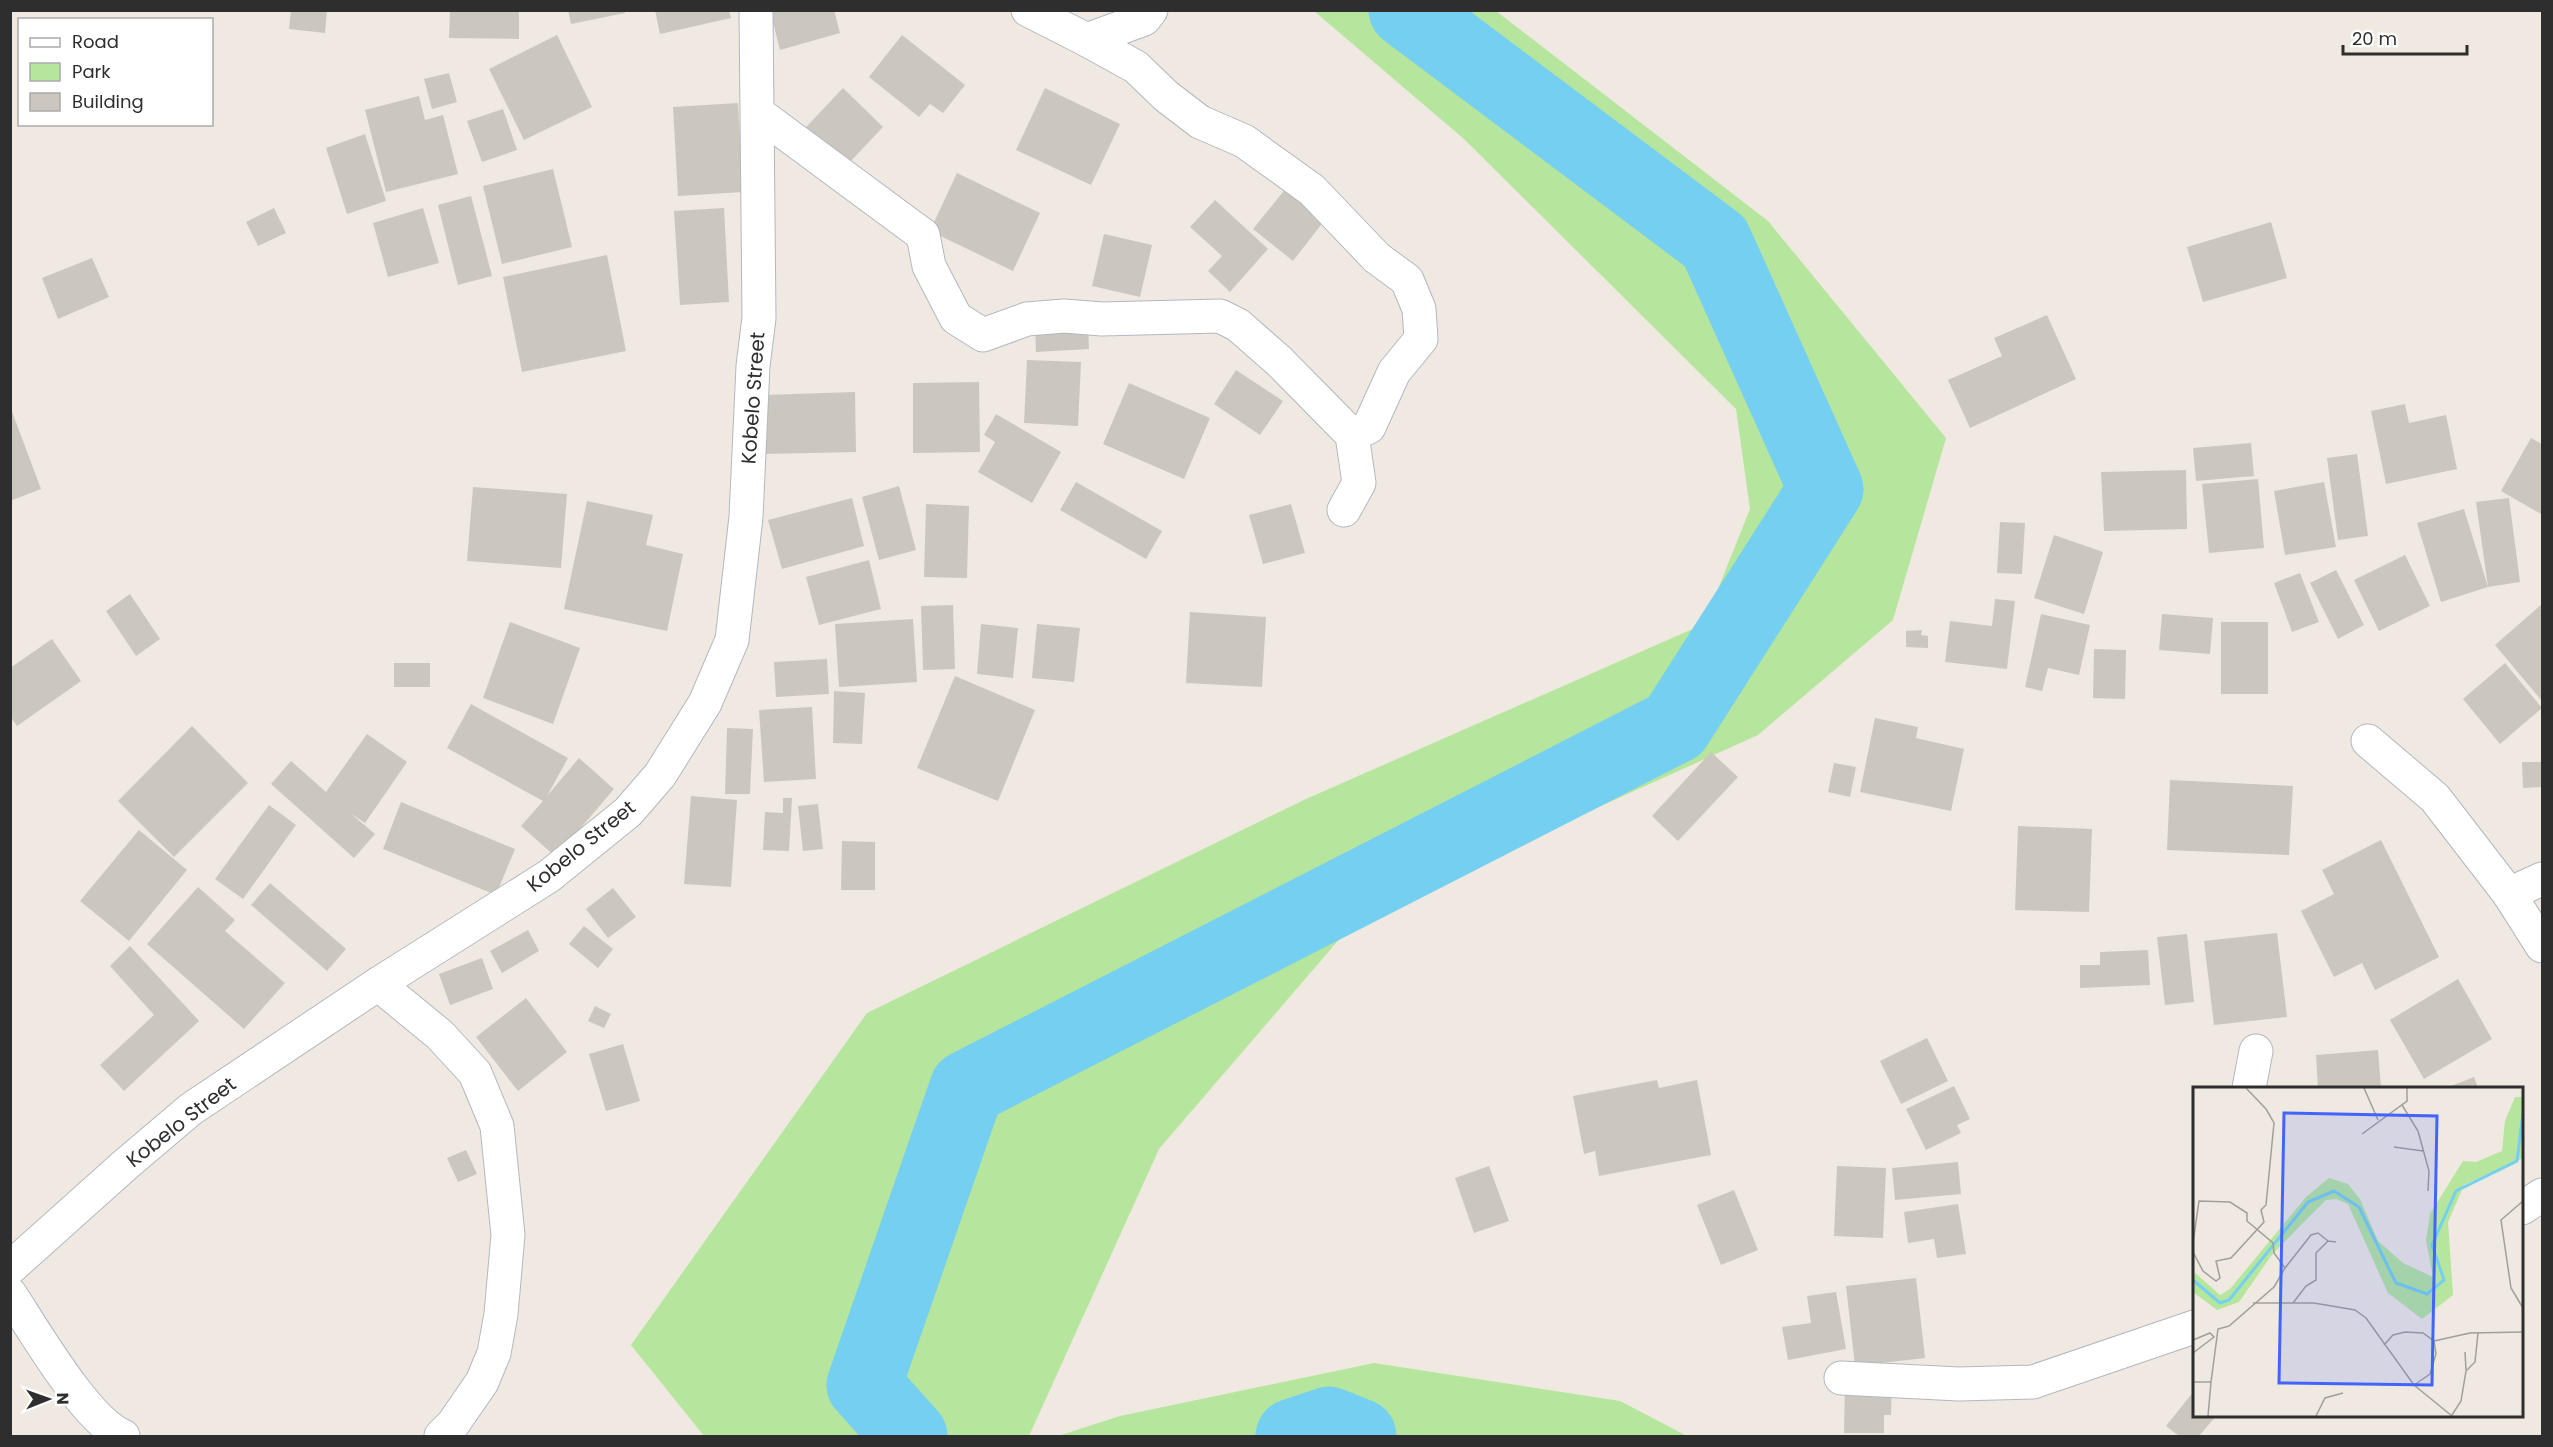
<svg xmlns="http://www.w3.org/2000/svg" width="2553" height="1447" viewBox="0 0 2553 1447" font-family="Poppins,sans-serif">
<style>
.green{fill:#b6e59e}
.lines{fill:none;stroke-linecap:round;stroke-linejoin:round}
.river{stroke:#75cff0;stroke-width:75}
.building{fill:#cbc7bf}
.minor-casing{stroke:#b4b7c1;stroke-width:35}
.minor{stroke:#fff;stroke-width:33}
.labels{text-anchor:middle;stroke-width:4.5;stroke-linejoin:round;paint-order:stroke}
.street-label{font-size:20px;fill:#2e2e2e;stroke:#fff}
.inset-river{fill:none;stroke:#75cff0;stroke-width:3}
.inset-road{fill:none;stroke:#a29e99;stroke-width:1.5}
.view{fill:#4264fb;fill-opacity:0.15;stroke:#4264fb;stroke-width:3}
.inset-edge{fill:none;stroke:#2e2e2e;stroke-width:3}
</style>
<rect width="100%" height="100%" fill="#efe9e1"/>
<!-- green -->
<g class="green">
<path d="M1314,11H1496L1768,221L1946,438L1893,620L1758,735L1360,915L1159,1149L1029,1436H704L631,1345L867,1013L1306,799L1704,624L1750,509L1736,409L1464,139Z"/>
<path d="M1374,1363L1620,1401L1687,1436H1058L1120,1416Z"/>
</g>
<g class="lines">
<!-- river -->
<g class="river">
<path d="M910,1436L864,1385L967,1088L1675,726L1826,489L1715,242L1406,10"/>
<path d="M1293,1436L1329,1424L1359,1436"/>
</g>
</g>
<!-- building -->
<g class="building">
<path d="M291,10H327L325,33L289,29Z"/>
<path d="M450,10H519V39L449,38Z"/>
<path d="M568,10H625V13L571,24Z"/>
<path d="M655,10H729L731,18L660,34Z"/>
<path d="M770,10H834L840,33L780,50Z"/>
<path d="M557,35L592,107L524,140L489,69Z"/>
<path d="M902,35L965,85L943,113L930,104L919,117L869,77Z"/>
<path d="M449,73L457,102L432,109L424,79Z"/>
<path d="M843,88L883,127L834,179L794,140Z"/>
<path d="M1045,88L1120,124L1091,185L1016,150Z"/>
<path d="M419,96L425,120L443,115L458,174L386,192L365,110Z"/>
<path d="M738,103L743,192L678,196L673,107Z"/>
<path d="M503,109L517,150L482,162L467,121Z"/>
<path d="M365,134L386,201L347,214L326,148Z"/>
<path d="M553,169L572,247L502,264L483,186Z"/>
<path d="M957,173L1040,213L1013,271L930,231Z"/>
<path d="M1292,181L1331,212L1293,261L1253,229Z"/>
<path d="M471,196L492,276L458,285L438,205Z"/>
<path d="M1215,200L1268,249L1230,292L1208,271L1222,256L1190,227Z"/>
<path d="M274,208L286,233L258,246L246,222Z"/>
<path d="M423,208L439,263L388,277L373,223Z"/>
<path d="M724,208L729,302L680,305L674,211Z"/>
<path d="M2271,222L2287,278L2203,302L2187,247Z"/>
<path d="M1104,234L1152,245L1140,297L1092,286Z"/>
<path d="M607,255L626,351L522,372L503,277Z"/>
<path d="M92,258L109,297L58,319L42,278Z"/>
<path d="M2047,315L2076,379L1970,428L1948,380L2002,356L1994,338Z"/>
<path d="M1088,325L1089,349L1036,352L1035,327Z"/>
<path d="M1027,360L1081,362L1078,426L1024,423Z"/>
<path d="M1236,370L1283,401L1260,435L1214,404Z"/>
<path d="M979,382L980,452L913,453V383Z"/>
<path d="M1129,383L1210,418L1184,479L1103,444Z"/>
<path d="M855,392L856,452L765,454L763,395Z"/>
<path d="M2405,404L2409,423L2446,415L2457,469L2386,484L2371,411Z"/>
<path d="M11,409L41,489L10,501V410Z"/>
<path d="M996,414L1061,452L1032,503L978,472L995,442L984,435Z"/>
<path d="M2531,438L2542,444L2541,514L2501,491Z"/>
<path d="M2251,443L2254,476L2196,481L2193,448Z"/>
<path d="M2357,454L2368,536L2338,540L2327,458Z"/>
<path d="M2186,470L2187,529L2104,531L2101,472Z"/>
<path d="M2258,479L2264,548L2209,553L2202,484Z"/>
<path d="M1076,482L1162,531L1146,559L1060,510Z"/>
<path d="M2324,482L2336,547L2285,555L2274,491Z"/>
<path d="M899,486L916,550L879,560L862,497Z"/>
<path d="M473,487L567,494L561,568L467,561Z"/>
<path d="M852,498L864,546L782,569L768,520Z"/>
<path d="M2509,498L2520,582L2488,587L2476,502Z"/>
<path d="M587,501L653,515L646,545L683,554L667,631L564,609Z"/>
<path d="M926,504L969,506L967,578L924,577Z"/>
<path d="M1291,504L1305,553L1263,564L1249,515Z"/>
<path d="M2464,509L2488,587L2441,602L2417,523Z"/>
<path d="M2000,522L2025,523L2022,574L1997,573Z"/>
<path d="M2054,535L2103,552L2084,614L2034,598Z"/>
<path d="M2405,555L2430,606L2379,631L2354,580Z"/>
<path d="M869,560L881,609L819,625L806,577Z"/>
<path d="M2336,570L2364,625L2338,639L2310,583Z"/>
<path d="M2300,573L2319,622L2292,632L2274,583Z"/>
<path d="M130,594L160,639L136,656L106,611Z"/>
<path d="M1995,599L2015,601L2007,669L1945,662L1950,621L1992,626Z"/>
<path d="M2542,604V701L2495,645Z"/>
<path d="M953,605L955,669L923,670L921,606Z"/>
<path d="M1190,612L1266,617L1262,687L1186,683Z"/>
<path d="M2041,614L2090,625L2079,675L2048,668L2042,691L2025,687Z"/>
<path d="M2162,614L2213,618L2210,654L2159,650Z"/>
<path d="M913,619L917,682L839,687L835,624Z"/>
<path d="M510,622L580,648L553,724L483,698Z"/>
<rect x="2221" y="622" width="47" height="72"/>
<path d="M981,624L1018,628L1013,678L977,674Z"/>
<path d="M1037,624L1080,628L1074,682L1032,678Z"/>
<path d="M1922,630L1921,635L1928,636V648L1906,647V631Z"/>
<path d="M52,639L81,681L17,726L10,716V668Z"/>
<path d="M2094,649L2126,650L2125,699L2093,698Z"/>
<path d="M827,659L829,694L776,697L774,662Z"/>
<rect x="394" y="663" width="36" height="24"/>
<path d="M2505,663L2542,708L2500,744L2463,699Z"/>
<path d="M955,676L1035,710L998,801L917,768Z"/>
<path d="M834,691L865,693L862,744L833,743Z"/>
<path d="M471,704L568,758L547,796L579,758L614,789L556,857L521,826L543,801L447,748Z"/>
<path d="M812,707L816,779L764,782L759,710Z"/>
<path d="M1875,718L1918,727L1916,738L1964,749L1951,811L1860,792Z"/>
<path d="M192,726L248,783L174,857L118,801Z"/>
<path d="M727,728L753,729L750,794H725Z"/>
<path d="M367,734L407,762L365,823L350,813L375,834L354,858L271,784L291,761L326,792Z"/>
<path d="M1711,752L1738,777L1678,841L1652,816Z"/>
<path d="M2522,762H2542V787L2523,788Z"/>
<path d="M1834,763L1856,767L1850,797L1828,792Z"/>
<path d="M2170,780L2293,786L2289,855L2167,850Z"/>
<path d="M691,796L737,800L731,887L684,884Z"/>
<path d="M783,798H792L789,851L763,850L765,812L783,813Z"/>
<path d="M401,802L515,849L496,895L383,849Z"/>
<path d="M818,804L823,849L803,851L798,806Z"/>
<path d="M269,805L296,825L243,899L215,879Z"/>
<path d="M2018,826L2092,829L2089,912L2015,910Z"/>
<path d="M139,830L187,870L129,941L80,901Z"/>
<path d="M2381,840L2439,957L2375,990L2362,963L2334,977L2301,911L2334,894L2322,870Z"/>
<path d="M842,841L875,842V890H841Z"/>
<path d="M270,883L346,949L327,971L251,905Z"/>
<path d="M198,887L235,920L225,931L285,983L244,1029L147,944Z"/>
<path d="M613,888L636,917L608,938L586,909Z"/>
<path d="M584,926L613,949L598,968L569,944Z"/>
<path d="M528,930L539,951L502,973L490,951Z"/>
<path d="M2277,933L2287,1017L2214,1025L2204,941Z"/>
<path d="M2187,934L2194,1002L2165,1005L2157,937Z"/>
<path d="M130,946L199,1021L124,1091L100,1065L154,1015L110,966Z"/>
<path d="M2148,950L2150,985L2080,988V965H2100V952Z"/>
<path d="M482,958L493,989L450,1005L439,974Z"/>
<path d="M2458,979L2492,1039L2424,1079L2390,1020Z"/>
<path d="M526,998L567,1052L518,1091L476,1037Z"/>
<path d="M595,1006L611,1014L604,1028L588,1021Z"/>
<path d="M1927,1038L1948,1081L1901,1104L1880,1061Z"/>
<path d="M623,1044L640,1101L606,1111L589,1054Z"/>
<path d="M2378,1050L2381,1088H2318L2316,1055Z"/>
<path d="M2474,1077L2478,1088H2446Z"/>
<path d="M1657,1080L1659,1088L1697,1080L1711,1155L1599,1176L1595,1151L1584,1154L1573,1096Z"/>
<path d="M1954,1086L1970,1119L1957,1125L1961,1133L1926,1150L1906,1109Z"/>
<path d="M466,1150L477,1174L458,1182L447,1158Z"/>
<path d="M1958,1162L1961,1194L1895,1200L1892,1168Z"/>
<path d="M1489,1166L1509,1221L1474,1233L1455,1178Z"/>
<path d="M1837,1166L1886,1168L1883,1238L1834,1236Z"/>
<path d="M1734,1190L1758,1250L1721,1265L1697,1205Z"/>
<path d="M1958,1204L1966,1254L1937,1258L1934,1239L1908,1243L1904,1212Z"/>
<path d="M1916,1278L1925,1358L1855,1366L1846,1286Z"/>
<path d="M1836,1292L1846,1349L1788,1360L1782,1327L1811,1323L1807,1296Z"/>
<path d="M1845,1382L1892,1383L1891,1415H1884V1433H1844Z"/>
<path d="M2194,1391V1416H2216L2199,1436H2179L2166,1426Z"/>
</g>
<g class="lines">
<!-- minor casing -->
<g class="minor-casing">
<g id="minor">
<path d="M1028,10L1087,40L1144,19L1151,10"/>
<path d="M1087,40L1136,67L1166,96L1200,122L1244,141L1312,190L1377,258L1407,280L1419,309L1421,339L1394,372L1369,427L1352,435"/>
<path d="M758,113L923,235L929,266L956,318L983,335L1027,319L1064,316L1102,319L1220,316L1238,325L1279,361L1352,435L1359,483L1344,510"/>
<path d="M2368,741L2435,798L2509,894L2542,946"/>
<path d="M2509,894L2542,879"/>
<path d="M378,984L440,1035L475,1073L497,1126L508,1235L501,1314L494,1353L482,1382L453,1424L441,1436"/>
<path d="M2249,1088L2256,1051"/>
<path d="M2522,1208L2542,1195"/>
<path d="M10,1268L125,1165L191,1109L378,984L549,876L628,812L660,775L705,703L732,640L746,517L753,366L759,318L756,10"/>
<path d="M10,1294C34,1330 86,1421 123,1436"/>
<path d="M1841,1378L1959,1384L2033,1382L2194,1327"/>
</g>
</g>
<!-- minor -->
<use href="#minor" class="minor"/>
</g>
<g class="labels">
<!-- street labels -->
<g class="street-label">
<text transform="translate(753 398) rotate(-86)" y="7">Kobelo Street</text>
<text transform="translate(581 846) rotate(-39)" y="7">Kobelo Street</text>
<text transform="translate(181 1122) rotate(-38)" y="7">Kobelo Street</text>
</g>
</g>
<!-- overview -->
<g transform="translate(2193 1087)">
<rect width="330" height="330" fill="#efe9e1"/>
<path d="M322,10H330V71L271,98L255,135L260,208L229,232L195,206L155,117L143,112L133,113L104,142L78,169L46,215L24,223L0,205V184L27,208L37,202L113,110L136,91L155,97L167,112L185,154L210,176L240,190L233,153L237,127L270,74L283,75L309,64L312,34Z" fill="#b6e59e"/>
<path class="inset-river" d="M0,193L27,216L36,213L115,115L141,104L166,120L203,196L234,207L251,193L239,158L263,104L324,74L330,26"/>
<path class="inset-road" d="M171,1L185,33M209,18L225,44L236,84L235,104M169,47L214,14V1M201,60L230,64M330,114L308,133L318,201L330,221M0,156L6,114L37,115L54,126V134L80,156L81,166L92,181L81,200L36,239L25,242L18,295M0,165L10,184L23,194L27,191L23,174L38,171L71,135L68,123L73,118L81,36L73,22L53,1M92,181L118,148L125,146L135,154M60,216H121L162,223L173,231L221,298L259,329M100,216L113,199L123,193V166L135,154L143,155M0,253L17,246L21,250L0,266M241,254L277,246L330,245M191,258L200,248L212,245L230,246L241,254L243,267L237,287L221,298M272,265L273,283M0,295H18L15,329M259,328L268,314L273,284L282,275L285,246M123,329L132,311L150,306"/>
<path class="view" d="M91,26L244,29L239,298L86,296Z"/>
<rect width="330" height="330" class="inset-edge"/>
</g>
<!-- border -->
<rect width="2553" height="1447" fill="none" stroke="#2e2e2e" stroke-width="24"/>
<!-- legend -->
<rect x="18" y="18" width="195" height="108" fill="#ffffff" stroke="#ababab" stroke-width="1.5"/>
<rect x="30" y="38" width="30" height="9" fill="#ffffff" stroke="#ababab" stroke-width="1.5"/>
<text x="72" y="48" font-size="18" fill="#2e2e2e">Road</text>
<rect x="30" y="63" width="30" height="18" fill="#b6e59e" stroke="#ababab" stroke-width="1.5"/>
<text x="72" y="78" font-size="18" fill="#2e2e2e">Park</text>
<rect x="30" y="93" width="30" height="18" fill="#cbc7bf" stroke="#ababab" stroke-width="1.5"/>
<text x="72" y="108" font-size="18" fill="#2e2e2e">Building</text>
<!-- north arrow -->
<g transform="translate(48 1399) rotate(89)" stroke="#ffffff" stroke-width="4.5" paint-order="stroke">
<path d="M0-4.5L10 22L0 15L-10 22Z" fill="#2e2e2e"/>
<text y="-9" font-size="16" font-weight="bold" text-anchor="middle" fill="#2e2e2e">N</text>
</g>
<!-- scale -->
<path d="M2343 45v9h124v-9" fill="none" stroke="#2e2e2e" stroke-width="3"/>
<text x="2352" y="45" font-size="18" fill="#2e2e2e" stroke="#ffffff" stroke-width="4.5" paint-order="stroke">20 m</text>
</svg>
